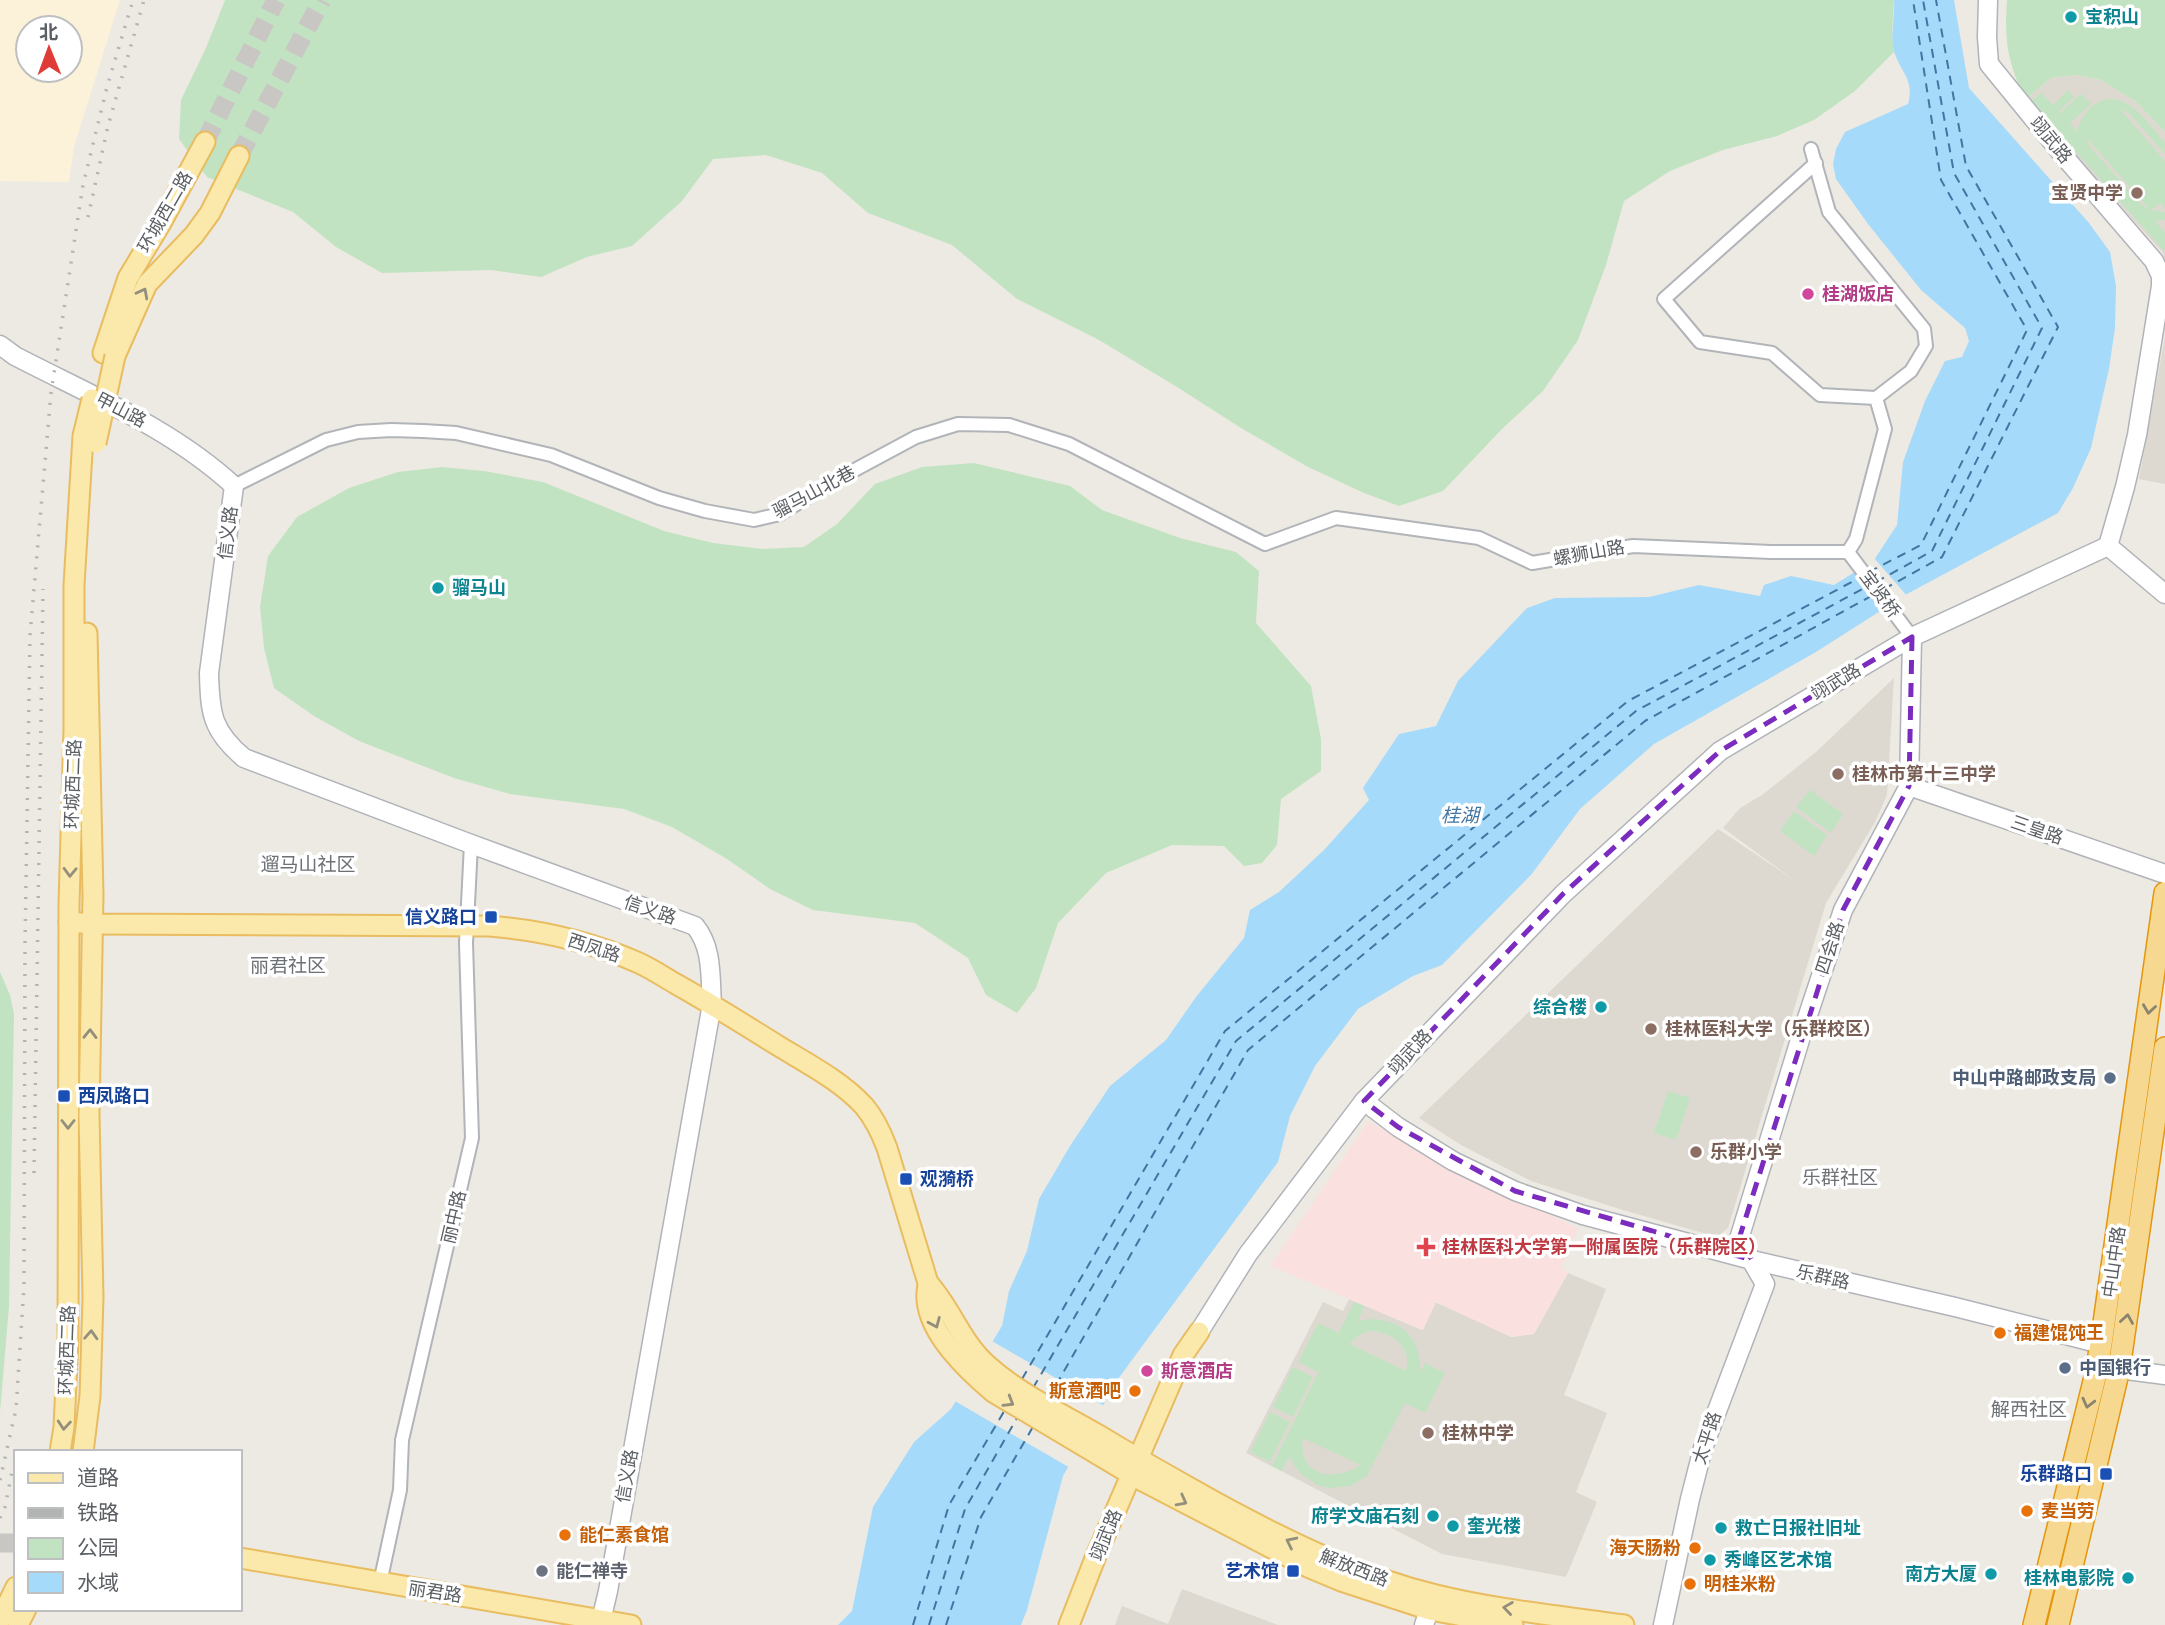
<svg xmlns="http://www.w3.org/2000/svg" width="2165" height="1625" viewBox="0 0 2165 1625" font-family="'Roboto Condensed','Noto Sans SC',sans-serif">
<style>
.commercial{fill:#fcf2d9;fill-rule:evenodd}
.education{fill:#ddd9d1}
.medical{fill:#fae1e0}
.green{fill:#c2e3c1;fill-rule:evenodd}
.water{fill:#a6dafa}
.pier{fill:#edeae3}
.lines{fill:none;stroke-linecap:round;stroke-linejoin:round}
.ferry{stroke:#4175a2;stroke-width:2;stroke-dasharray:9 7;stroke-linecap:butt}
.primary-tunnel{stroke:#c8c7c3;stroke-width:19;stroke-dasharray:19 10;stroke-linecap:butt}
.street-casing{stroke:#b1b4b8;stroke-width:16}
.secondary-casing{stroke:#b0b3b8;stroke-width:21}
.primary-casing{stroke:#e9bc60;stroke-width:23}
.highway-casing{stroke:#e4960d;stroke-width:24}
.street{stroke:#fff;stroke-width:12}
.secondary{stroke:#fff;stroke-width:18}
.primary{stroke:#fae9ab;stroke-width:19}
.highway{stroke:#f7d890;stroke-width:21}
.rail{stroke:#b2b3b3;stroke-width:3.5;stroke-dasharray:2 9;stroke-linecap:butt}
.primary-bridge-casing{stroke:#e9bc60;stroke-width:23;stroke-linecap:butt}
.primary-bridge{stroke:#fae9ab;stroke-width:19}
.oneway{stroke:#938f7c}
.oneway2{stroke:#8a8370}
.marked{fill:none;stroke:#7b2cbf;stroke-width:5;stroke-dasharray:14 9;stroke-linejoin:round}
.culture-dot{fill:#0f9aa8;stroke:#fff;stroke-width:2.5}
.education-dot{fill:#8d6e63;stroke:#fff;stroke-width:2.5}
.hotel-dot{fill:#d1479c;stroke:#fff;stroke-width:2.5}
.transit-dot{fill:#1a4fb4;stroke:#fff;stroke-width:2.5}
.service-dot{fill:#5c6f8a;stroke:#fff;stroke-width:2.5}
.health-dot{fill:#e0444e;stroke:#fff;stroke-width:2.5}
.food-dot{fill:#e8710a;stroke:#fff;stroke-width:2.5}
.worship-dot{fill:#6b7280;stroke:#fff;stroke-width:2.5}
.labels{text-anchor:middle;stroke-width:7;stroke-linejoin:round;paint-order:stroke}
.culture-label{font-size:18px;font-weight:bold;fill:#0d838f;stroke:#fff;text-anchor:start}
.street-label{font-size:18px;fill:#5b5f63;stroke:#fff}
.education-label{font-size:18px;font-weight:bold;fill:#785e54;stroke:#fff;text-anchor:start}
.hotel-label{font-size:18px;font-weight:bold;fill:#b23c85;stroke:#fff;text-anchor:start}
.transit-label{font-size:18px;font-weight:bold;fill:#164399;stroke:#fff;text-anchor:end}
.service-label{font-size:18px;font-weight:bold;fill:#4e5e75;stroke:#fff;text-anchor:end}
.health-label{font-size:18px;font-weight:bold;fill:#be3a42;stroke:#fff;text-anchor:start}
.food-label{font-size:18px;font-weight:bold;fill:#c56008;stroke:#fff;text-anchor:start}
.worship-label{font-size:18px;font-weight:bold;fill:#5b616d;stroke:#fff;text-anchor:start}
.water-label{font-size:19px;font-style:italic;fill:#4175a2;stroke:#fff}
.neighbourhood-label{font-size:19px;fill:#6c7175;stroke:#fff}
</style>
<rect width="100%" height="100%" fill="#edeae3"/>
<!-- commercial -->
<path class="commercial" d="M0,0H120L74,147L69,182L0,181ZM28,28H70V70H28Z"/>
<!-- education -->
<g class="education">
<path d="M2077,75L2101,80L2135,101L2165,132V262L2163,253L2025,100L2051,78Z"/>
<path d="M2165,336V484L2139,479Z"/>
<path d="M1894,678L1887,795L1875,822L1826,903L1728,1228L1717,1237L1623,1210L1531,1181L1461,1145L1419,1118L1718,829L1794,880L1723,828L1740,808L1762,795L1816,752Z"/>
<path d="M1568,1273L1606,1289L1564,1395L1607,1413L1576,1492L1597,1502L1566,1577L1442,1554L1246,1453L1323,1302L1343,1311L1349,1299L1422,1330L1435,1302L1512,1337L1534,1334Z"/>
<path d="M1182,1589L1278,1625H1115L1122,1606L1168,1624Z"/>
</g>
<!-- medical -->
<path class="medical" d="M1368,1121L1469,1177L1578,1228L1561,1267L1568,1273L1534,1334L1511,1337L1436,1302L1423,1330L1270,1266Z"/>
<!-- green -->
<g class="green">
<path d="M225,0H1894L1892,32L1894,52L1855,91L1814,120L1777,136L1723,150L1670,171L1624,201L1606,265L1578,340L1543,391L1502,429L1443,491L1399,506L1364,493L1308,467L1241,428L1177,387L1099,340L1017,299L952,245L868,213L822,173L766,155L713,159L682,201L632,246L587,257L541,277L491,270L382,273L336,247L293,212L207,177L179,139L181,100L206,48Z"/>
<path d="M2007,0H2165V132L2135,101L2101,80L2077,75L2051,78L2025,100C2008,62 2004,42 2007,0Z"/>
<path d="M2068,90L2074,97L2059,111L2060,113L2081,94L2091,104L2070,123L2077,131C2084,107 2106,88 2131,106C2144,115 2154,131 2165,142V154L2130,114L2120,109L2165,161V209L2160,203L2151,210L2165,212V220L2155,221L2165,232V252L2031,101L2041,93L2053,105ZM2086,137L2150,210L2141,204L2090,147Z"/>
<path d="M974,463L1070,486L1102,510L1180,538L1236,552L1259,571L1256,623L1311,686L1321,739V771L1281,799L1277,845L1262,863L1244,866L1224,846L1172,845L1106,873L1058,923L1036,988L1017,1013L986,995L968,958L915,923L813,910L770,889L727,859L672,827L624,809L510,794L454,778L359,741L314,716L274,688L264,648L260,607L268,556L297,517L349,488L398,472L442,467L484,471L543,482L664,531L713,543L762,549L804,547L837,524L875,484L922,467Z"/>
<path d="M1810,790L1843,814L1831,833L1796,807Z"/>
<path d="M1794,811L1827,835L1814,856L1780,831Z"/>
<path d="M0,972L10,995L14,1014L9,1307L0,1412Z"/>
<path d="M1668,1091L1690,1098L1676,1140L1654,1133Z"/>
<path d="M1354,1302L1364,1306L1358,1321C1393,1313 1423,1334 1420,1372L1425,1363L1445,1373L1425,1413L1405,1403L1367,1476L1350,1486L1329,1488L1317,1485L1301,1474L1294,1465L1290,1456L1281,1471L1272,1466L1325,1359L1318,1372L1298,1362L1318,1323L1339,1333ZM1369,1331C1391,1331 1413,1347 1406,1371L1349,1344L1359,1335ZM1303,1438L1360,1465C1334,1483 1297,1476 1303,1438Z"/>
<path d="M1293,1367L1313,1377L1293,1417L1273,1407Z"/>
<path d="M1270,1412L1290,1422L1270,1462L1250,1452Z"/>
</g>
<!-- water -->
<path class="water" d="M1894,0H1954L1969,88L2089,223L2110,252L2116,286L2115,328L2109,369L2091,448L2073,488L2058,513L1907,594L1816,652L1654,744L1580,809L1531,875L1442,965L1413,976L1358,1009L1315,1066L1290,1116L1278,1162L1118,1379L1063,1476L1027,1610L1021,1625H838L852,1611L873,1507L914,1442L951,1409L1002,1326L1009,1291L1027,1251L1039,1199L1070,1146L1110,1086L1166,1040L1196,997L1244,938L1250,910L1279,892L1324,850L1369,800L1363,788L1399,734L1436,726L1458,681L1527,608L1555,598L1649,597L1699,585L1760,596L1764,585L1791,576L1834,585L1874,560L1897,525L1903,462L1925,401L1945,361L1962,357L1969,341L1965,328L1921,290L1868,224L1836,179L1833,164L1836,149L1845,132L1908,104C1915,79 1900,72 1894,51C1890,34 1895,17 1894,0Z"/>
<!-- pier -->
<g class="pier">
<path d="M1874,558L1908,597L1888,610L1858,567Z"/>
<path d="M990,1340L1106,1407L1072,1469L953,1400Z"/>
</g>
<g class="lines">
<!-- ferry -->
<g class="ferry">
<path d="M1869,572L1921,545L2027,330L1941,180L1913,0"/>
<path d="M1876,582L1932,551L2042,328L1954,173L1923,0"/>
<path d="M1884,589L1942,557L2058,327L1966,166L1936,0"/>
<path d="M1022,1379L1225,1031L1628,701L1861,577"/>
<path d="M1033,1388L1236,1041L1636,711L1868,586"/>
<path d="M1048,1399L1248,1050L1645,721L1873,595"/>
<path d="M913,1625L949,1505L1006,1408"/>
<path d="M929,1625L965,1509L1017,1418"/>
<path d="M946,1625L981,1517L1034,1425"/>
</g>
<!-- primary-tunnel -->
<g class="primary-tunnel">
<path d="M205,142L276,0"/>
<path d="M239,156L322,0"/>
<path d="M0,1543H16"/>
</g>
<!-- street casing -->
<g class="street-casing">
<g id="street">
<path d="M1811,149L1829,212L1924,329L1926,346L1911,371L1876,398"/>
<path d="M1816,163L1664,299L1700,342L1772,353L1820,395L1876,398L1885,429L1856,539L1848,552"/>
<path d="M234,486L326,440L358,432L391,430L423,431L456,433L551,455L659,498L705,511L754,520L780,514L836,480L916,437L958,424L1009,425L1069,444L1265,544L1336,518L1479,538L1532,563L1633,546L1771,552H1848"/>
<path d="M1848,552L1912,637"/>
<path d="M380,1583L400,1490L402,1440L472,1138L466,943L471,844"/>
</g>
</g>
<!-- secondary casing -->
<g class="secondary-casing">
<g id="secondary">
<path d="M0,345L15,356C90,395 171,428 234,486L209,673C210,714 212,731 244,758L471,844L695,926C713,948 710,977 712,1004L608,1591L600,1625"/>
<path d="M2108,546L2165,594"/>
<path d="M1909,786L2165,874"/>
<path d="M1364,1101L1398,1127L1453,1161L1515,1191L1583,1215L1752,1260L1955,1307L2101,1344"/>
<path d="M1199,1332L1248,1254L1364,1101L1563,894L1720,751L1912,637L2108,546L2125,487L2137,435L2161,286V276L2154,261L2068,161L1989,64L1987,37L1988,0"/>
<path d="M2119,1369L2165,1375"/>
<path d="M1424,1625L1433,1598"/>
<path d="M1663,1625L1690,1499L1703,1448L1765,1284L1739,1239L1803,1030L1843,910L1909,786L1912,637"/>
</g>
</g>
<!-- primary casing -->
<g class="primary-casing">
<g id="primary">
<path d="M103,353L128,278L161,223L205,142"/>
<path d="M115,356L147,284L194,235L210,213L239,156"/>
<path d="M69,922L92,924L489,926C540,930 592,942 639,963C652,969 664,977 676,984C710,1003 743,1024 777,1045C806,1063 840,1080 864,1106C875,1119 881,1132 887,1148L928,1283C928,1288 926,1294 927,1300C930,1335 967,1370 993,1392L1139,1479L1310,1568L1341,1581L1430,1610L1513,1625"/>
<path d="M928,1283C951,1308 960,1340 986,1364C1021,1396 1067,1416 1107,1440C1143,1462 1180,1482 1217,1503C1287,1541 1358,1576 1436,1595C1497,1610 1561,1616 1624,1625"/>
<path d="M60,1452L64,1427L68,1340L69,905L74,729V585L83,436"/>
<path d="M83,1452L90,1396L93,1297L89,1115L93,895L87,633"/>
<path d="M240,1558L631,1625"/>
<path d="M0,1620L16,1587"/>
<path d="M18,1625L26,1609"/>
<path d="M1069,1625L1096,1556L1183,1355L1199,1332"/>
</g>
</g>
<!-- highway casing -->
<g class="highway-casing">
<g id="highway">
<path d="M2034,1625L2096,1373L2101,1344L2165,893"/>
<path d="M2058,1625L2119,1369L2165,1048"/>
</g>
</g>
<!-- street -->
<use href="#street" class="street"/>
<!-- secondary -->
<use href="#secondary" class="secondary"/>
<!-- primary -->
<use href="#primary" class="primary"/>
<!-- highway -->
<use href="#highway" class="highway"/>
<!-- rail -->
<g class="rail">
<path d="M88,217L108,126L144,0"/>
<path d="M34,1173L43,589"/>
<path d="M0,1480L16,1409L24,1286L25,945L30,635L51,393L83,185L107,87L133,0"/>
<path d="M0,1518L5,1507L13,1467"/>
</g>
<!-- primary-bridge casing -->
<g class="primary-bridge-casing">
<g id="primary-bridge">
<path d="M83,436L92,399"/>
<path d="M96,443L115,356"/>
</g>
</g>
<!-- primary-bridge -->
<use href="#primary-bridge" class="primary-bridge"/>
</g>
<!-- one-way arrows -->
<defs><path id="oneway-chevron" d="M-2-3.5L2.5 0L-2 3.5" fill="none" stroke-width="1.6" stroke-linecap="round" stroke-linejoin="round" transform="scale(1.75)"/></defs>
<g class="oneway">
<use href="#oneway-chevron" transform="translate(143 293) rotate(-62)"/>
<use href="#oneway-chevron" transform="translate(70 872) rotate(92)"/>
<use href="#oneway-chevron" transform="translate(90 1034) rotate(-89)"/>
<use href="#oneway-chevron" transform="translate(68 1124) rotate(90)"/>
<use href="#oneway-chevron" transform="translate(935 1323) rotate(67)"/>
<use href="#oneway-chevron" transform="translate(91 1335) rotate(-87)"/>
<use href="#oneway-chevron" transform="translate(1009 1402) rotate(31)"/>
<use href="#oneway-chevron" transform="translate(64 1425) rotate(95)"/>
<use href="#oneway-chevron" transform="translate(1182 1501) rotate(28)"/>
<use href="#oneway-chevron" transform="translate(1291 1542) rotate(-154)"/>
<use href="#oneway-chevron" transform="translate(1508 1608) rotate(-172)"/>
</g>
<g class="oneway2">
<use href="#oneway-chevron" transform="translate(2149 1009) rotate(98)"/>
<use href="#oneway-chevron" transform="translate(2127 1319) rotate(-81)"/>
<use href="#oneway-chevron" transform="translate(2088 1403) rotate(104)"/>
</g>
<!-- marked area -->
<path class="marked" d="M1912,637L1909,786L1843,910L1739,1239L1752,1260L1515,1191L1398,1127L1364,1101L1563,894L1720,751Z"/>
<!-- markers -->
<g class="culture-dot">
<circle cx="2071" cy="17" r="7"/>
<circle cx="438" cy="588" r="7"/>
<circle cx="1601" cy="1007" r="7"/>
<circle cx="1433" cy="1516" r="7"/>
<circle cx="1453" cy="1526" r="7"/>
<circle cx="1721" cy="1528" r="7"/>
<circle cx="1710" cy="1560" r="7"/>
<circle cx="1991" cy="1574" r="7"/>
<circle cx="2128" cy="1578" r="7"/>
</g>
<g class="education-dot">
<circle cx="2137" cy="193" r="7"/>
<circle cx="1838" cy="774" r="7"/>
<circle cx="1651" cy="1029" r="7"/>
<circle cx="1696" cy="1152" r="7"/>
<circle cx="1428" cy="1433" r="7"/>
</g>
<g class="hotel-dot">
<circle cx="1808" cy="294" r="7"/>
<circle cx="1147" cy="1371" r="7"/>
</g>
<g class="transit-dot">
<rect x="484" y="910" width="14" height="14" rx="3.5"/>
<rect x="57" y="1089" width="14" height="14" rx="3.5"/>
<rect x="899" y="1172" width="14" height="14" rx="3.5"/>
<rect x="2099" y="1467" width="14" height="14" rx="3.5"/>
<rect x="1286" y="1564" width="14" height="14" rx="3.5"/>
</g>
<g class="service-dot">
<circle cx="2110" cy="1078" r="7"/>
<circle cx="2065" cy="1368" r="7"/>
</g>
<path class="health-dot" d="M1422.5 1236.5h7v7h7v7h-7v7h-7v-7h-7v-7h7z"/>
<g class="food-dot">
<circle cx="2000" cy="1333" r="7"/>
<circle cx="1135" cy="1391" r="7"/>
<circle cx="2027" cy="1511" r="7"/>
<circle cx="565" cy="1535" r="7"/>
<circle cx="1695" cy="1548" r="7"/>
<circle cx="1690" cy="1584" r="7"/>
</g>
<circle class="worship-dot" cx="542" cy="1571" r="7"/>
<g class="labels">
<!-- culture labels -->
<g class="culture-label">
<text x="2085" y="23">宝积山</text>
<text x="452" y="594">骝马山</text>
<text x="1587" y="1013" text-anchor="end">综合楼</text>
<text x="1419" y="1522" text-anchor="end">府学文庙石刻</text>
<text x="1467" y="1532">奎光楼</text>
<text x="1735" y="1534">救亡日报社旧址</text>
<text x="1724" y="1566">秀峰区艺术馆</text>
<text x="1977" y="1580" text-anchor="end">南方大厦</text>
<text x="2114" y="1584" text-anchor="end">桂林电影院</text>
</g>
<!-- street labels -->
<g class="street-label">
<text transform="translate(2051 140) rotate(51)" y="6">翊武路</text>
<text transform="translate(165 212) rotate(-60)" y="6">环城西二路</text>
<text transform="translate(121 410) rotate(27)" y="6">甲山路</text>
<text transform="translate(814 492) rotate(-28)" y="6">骝马山北巷</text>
<text transform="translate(228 533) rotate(-83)" y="6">信义路</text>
<text transform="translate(1589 553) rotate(-10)" y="6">螺狮山路</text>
<text transform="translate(1880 594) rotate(53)" y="6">宝贤桥</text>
<text transform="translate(1836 682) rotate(-31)" y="6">翊武路</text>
<text transform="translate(73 784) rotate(-88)" y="6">环城西二路</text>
<text transform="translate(2037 830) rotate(19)" y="6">三皇路</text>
<text transform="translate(650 910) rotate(19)" y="6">信义路</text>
<text transform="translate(594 948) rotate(18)" y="6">西凤路</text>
<text transform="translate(1830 948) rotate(-72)" y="6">四会路</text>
<text transform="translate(1410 1052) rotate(-47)" y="6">翊武路</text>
<text transform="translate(454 1217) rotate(-77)" y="6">丽中路</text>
<text transform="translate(2114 1262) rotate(-82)" y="6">中山中路</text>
<text transform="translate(1823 1277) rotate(13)" y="6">乐群路</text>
<text transform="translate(67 1350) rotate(-88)" y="6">环城西二路</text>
<text transform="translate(1707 1438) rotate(-72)" y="6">太平路</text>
<text transform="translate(627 1476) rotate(-80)" y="6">信义路</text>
<text transform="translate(1106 1535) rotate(-67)" y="6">翊武路</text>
<text transform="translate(1354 1568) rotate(21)" y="6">解放西路</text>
<text transform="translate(435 1592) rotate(9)" y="6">丽君路</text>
</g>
<!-- education labels -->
<g class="education-label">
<text x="2123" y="199" text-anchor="end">宝贤中学</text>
<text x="1852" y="780">桂林市第十三中学</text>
<text x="1665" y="1035">桂林医科大学（乐群校区）</text>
<text x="1710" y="1158">乐群小学</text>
<text x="1442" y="1439">桂林中学</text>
</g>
<!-- hotel labels -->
<g class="hotel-label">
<text x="1822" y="300">桂湖饭店</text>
<text x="1161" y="1377">斯意酒店</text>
</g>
<!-- transit labels -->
<g class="transit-label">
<text x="477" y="923">信义路口</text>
<text x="78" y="1102" text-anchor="start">西凤路口</text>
<text x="920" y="1185" text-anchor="start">观漪桥</text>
<text x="2092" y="1480">乐群路口</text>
<text x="1279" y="1577">艺术馆</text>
</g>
<!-- service labels -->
<g class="service-label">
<text x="2096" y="1084">中山中路邮政支局</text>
<text x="2079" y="1374" text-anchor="start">中国银行</text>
</g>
<!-- health labels -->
<g class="health-label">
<text x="1442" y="1253">桂林医科大学第一附属医院（乐群院区）</text>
</g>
<!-- food labels -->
<g class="food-label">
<text x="2014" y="1339">福建馄饨王</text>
<text x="1121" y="1397" text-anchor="end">斯意酒吧</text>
<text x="2041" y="1517">麦当劳</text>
<text x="579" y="1541">能仁素食馆</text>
<text x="1681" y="1554" text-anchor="end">海天肠粉</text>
<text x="1704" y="1590">明桂米粉</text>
</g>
<!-- worship labels -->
<g class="worship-label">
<text x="556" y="1577">能仁禅寺</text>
</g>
<!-- water labels -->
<g class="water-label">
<text x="1460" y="822">桂湖</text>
</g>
<!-- neighbourhood labels -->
<g class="neighbourhood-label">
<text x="308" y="871">遛马山社区</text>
<text x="288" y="972">丽君社区</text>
<text x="1840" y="1184">乐群社区</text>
<text x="2029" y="1416">解西社区</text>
</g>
</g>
<!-- legend -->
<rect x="14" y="1450" width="228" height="161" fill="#ffffff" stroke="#bdbfc1" stroke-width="2"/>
<rect x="28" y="1473" width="35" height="10" fill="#fae9ab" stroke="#bdbfc1" stroke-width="2"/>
<text x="77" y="1485" font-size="21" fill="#5b5f63">道路</text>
<rect x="28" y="1508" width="35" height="10" fill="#b2b3b3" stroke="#bdbfc1" stroke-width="2"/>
<text x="77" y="1520" font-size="21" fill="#5b5f63">铁路</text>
<rect x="28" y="1538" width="35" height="21" fill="#c2e3c1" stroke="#bdbfc1" stroke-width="2"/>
<text x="77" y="1555" font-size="21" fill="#5b5f63">公园</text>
<rect x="28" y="1572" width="35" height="21" fill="#a6dafa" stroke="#bdbfc1" stroke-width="2"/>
<text x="77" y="1590" font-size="21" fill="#5b5f63">水域</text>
<!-- north arrow -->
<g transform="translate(49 49) rotate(359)"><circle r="33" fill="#ffffff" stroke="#bdbfc1" stroke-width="2"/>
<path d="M0-5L12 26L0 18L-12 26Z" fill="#df3c37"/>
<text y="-10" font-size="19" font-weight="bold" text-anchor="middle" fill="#5b5f63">北</text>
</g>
</svg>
